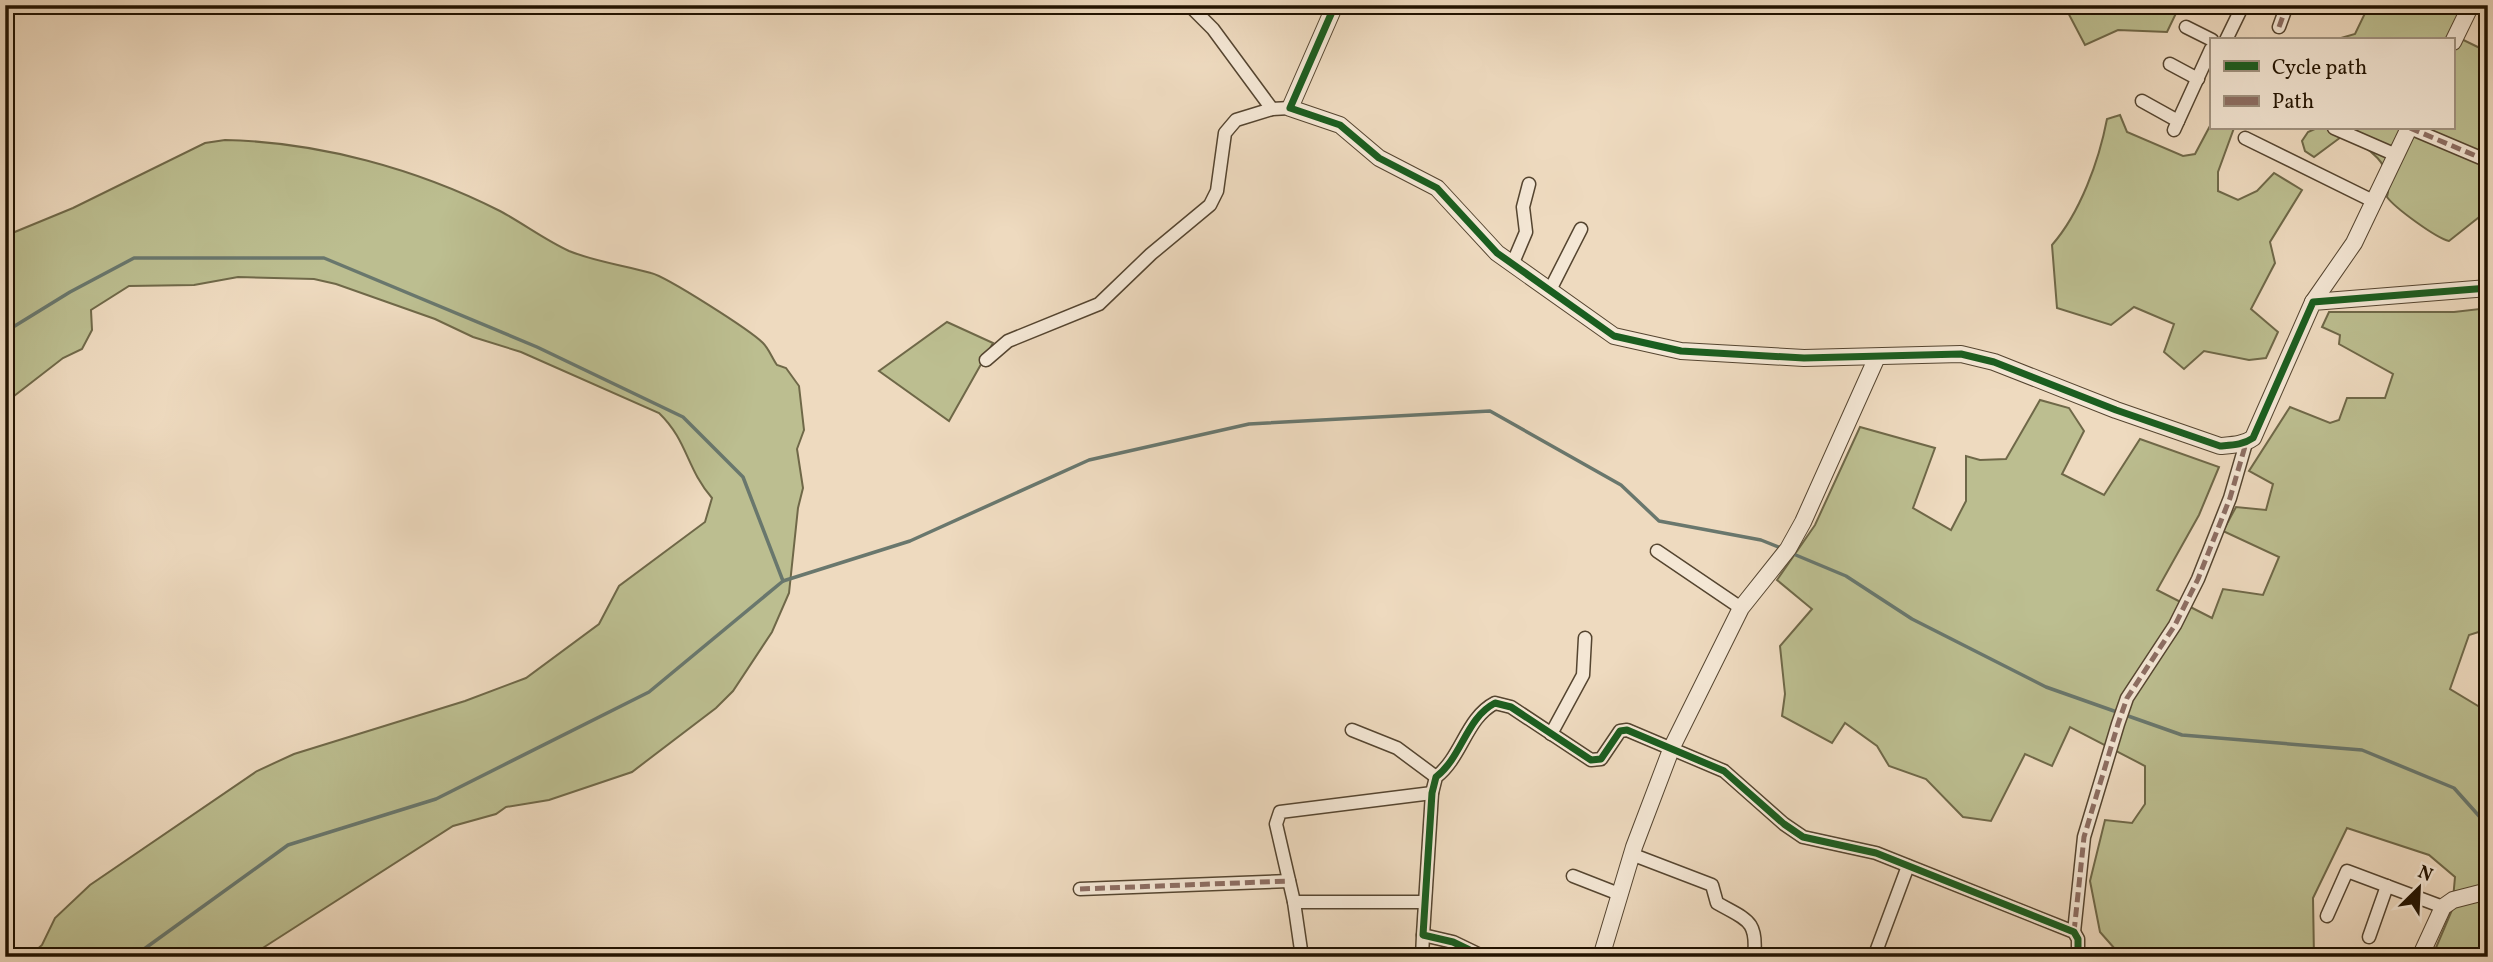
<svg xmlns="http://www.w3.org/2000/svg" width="2493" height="962" viewBox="0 0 2493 962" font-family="Vollkorn,serif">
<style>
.green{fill:#bcbe90;stroke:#6f6848;stroke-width:2}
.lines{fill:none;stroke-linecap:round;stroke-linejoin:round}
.stream{stroke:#69776d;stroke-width:3.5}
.minor-casing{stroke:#554530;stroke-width:15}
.tertiary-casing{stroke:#554530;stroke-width:18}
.minor{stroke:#f4e7d5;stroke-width:12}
.tertiary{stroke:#f4e7d5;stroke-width:16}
.quiet{stroke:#8d6e63;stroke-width:5;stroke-dasharray:10 5;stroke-linecap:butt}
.cycleway-casing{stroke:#f4e7d5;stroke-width:11}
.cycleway{stroke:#1b5e20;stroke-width:7}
</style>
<rect width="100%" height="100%" fill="#eedabf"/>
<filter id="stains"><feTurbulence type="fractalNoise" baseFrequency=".00286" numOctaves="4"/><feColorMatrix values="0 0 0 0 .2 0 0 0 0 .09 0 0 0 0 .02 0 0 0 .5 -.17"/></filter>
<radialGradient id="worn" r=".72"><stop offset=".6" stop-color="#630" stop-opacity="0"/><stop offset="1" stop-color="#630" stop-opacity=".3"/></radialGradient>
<!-- green -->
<g class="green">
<path d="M2064,5H2180L2167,32L2118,30L2085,45Z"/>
<path d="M2369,5H2464L2451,34L2488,52V210L2449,241C2436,238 2395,208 2387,197C2395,165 2369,145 2341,137L2314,157L2305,151L2302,141L2308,132L2317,128H2453V40H2334L2355,34Z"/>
<path d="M2120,115L2127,132L2183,156L2195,154L2211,124V128H2234L2218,172V191L2238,200L2257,191L2274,173L2302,190L2270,242L2275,263L2251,309L2278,332L2266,358L2249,360L2204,351L2184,369L2164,352L2174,324L2134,307L2111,325L2057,308L2052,245C2080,213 2099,161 2107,119Z"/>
<path d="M225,140C319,142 417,169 500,211C524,224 545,240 569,251C596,262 623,265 651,273C667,277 750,330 763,343C769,349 772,358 777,365L786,368L799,386L804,430L797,449L803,488L798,508L789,593L772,632L733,691L716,708L632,772L549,800L506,807L496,814L453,826L255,953L247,957H5V953L34,952L42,945L55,918L90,885L257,771L294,754L465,701L526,678L599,624L619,586L705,522L712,498C686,468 688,441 659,413L521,352L473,337L435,319L336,284L314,279L238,277L194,285L129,286L91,310L92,330L82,349L63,358L5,403V236L73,208L205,143Z"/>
<path d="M2488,308V629L2469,635L2450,689L2488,712V957H2432L2452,910L2455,877L2429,855L2347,828L2313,898L2314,957H2122L2100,932L2090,881L2105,820L2132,823L2145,804V766L2070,727L2052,766L2025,754L1991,821L1963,817L1926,779L1889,766L1877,746L1845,723L1832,743L1782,716L1785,694L1780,646L1812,609L1777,580L1815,525L1860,427L1935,448L1913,508L1951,530L1966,501V456L1980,460L2006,459L2040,400L2069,408L2084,431L2062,474L2104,495L2140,439L2219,467L2199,515L2157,590L2212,618L2223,589L2263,595L2279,557L2223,531L2236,507L2266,510L2273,484L2249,471L2290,407L2330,423L2339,420L2347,398H2385L2393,374L2339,344L2340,335L2322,327L2329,312H2454Z"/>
<path d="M947,322L993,343L949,421L879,371Z"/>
</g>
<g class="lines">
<!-- stream -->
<g class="stream">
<path d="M5,332L70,292L134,258H324L537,347L683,417L743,477L783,581"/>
<path d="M1791,553L1846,576L1912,619L2046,687L2182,735L2362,750L2454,788L2488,826"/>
<path d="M133,957L288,845L436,799L649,692L783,581L910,541L1089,460L1249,424L1490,411L1621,485L1659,521L1761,540L1781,548"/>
</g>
<!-- minor casing -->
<g class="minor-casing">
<g id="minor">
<path d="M1189,5L1213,29L1272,109"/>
<path d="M2186,27L2212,40"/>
<path d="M2279,27L2287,5"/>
<path d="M2226,40L2243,5"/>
<path d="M2170,64L2198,79"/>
<path d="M2142,101L2178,121"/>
<path d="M2334,128L2396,155"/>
<path d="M2410,128L2488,161"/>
<path d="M2174,130L2211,49"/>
<path d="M2245,138L2373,201"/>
<path d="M1512,265L1526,232L1523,207L1529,184"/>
<path d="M1550,290L1581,229"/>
<path d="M986,360L1008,341L1099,304L1151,254L1210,205L1217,191L1225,133L1236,120L1272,109L1290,108"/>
<path d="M1657,551L1741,608"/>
<path d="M1352,730L1397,748L1436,777"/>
<path d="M1551,734L1583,675L1585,638"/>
<path d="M1631,854L1712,885L1717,903C1747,920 1758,920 1754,957"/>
<path d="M1573,876L1619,894"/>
<path d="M1080,889L1289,881"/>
<path d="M1294,902H1424"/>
<path d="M2327,916L2347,871L2443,907"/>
<path d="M2074,932L2084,837L2118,724L2127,698L2175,625L2198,579L2230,498L2246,443"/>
<path d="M2369,937L2387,886"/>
<path d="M1302,957L1294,902L1276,824L1280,812L1432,793"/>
<path d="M1422,957L1423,935"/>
<path d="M1484,957L1453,942L1423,935L1432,793L1436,777C1462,757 1466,718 1495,703L1511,707L1591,760L1601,759L1620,731L1627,730L1724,771L1784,824L1803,837L1876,853L2074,932L2078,939V957"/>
<path d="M1874,957L1908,866"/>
</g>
</g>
<!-- tertiary casing -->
<g class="tertiary-casing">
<g id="tertiary">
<path d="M1335,5L1290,108L1340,125L1379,158L1437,188L1497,253L1614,336L1681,351L1804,358L1961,354L1994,362L2116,410L2220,446C2232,445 2243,445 2253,438L2313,302L2488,288"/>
<path d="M2453,42L2471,5"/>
<path d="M2313,302L2354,243L2409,128"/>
<path d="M1601,957L1634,847L1672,747L1741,608L1788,549L1803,522L1877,357"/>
<path d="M2420,957L2443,907L2453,900L2488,891"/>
</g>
</g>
<!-- minor -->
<use href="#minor" class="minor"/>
<!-- tertiary -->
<use href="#tertiary" class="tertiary"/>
<!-- quiet -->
<g class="quiet">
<path d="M1192,8L1194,5"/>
<path d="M2279,27L2287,5"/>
<path d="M2410,128L2488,161"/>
<path d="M1080,889L1289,881"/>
<path d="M2074,932L2084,837L2118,724L2127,698L2175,625L2198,579L2230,498L2246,443"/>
</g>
<!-- cycleway casing -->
<g class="cycleway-casing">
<g id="cycleway">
<path d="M1335,5L1290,108L1340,125L1379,158L1437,188L1497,253L1614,336L1681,351L1804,358L1961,354L1994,362L2116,410L2220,446C2232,445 2243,445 2253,438L2313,302L2488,288"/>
<path d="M1484,957L1453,942L1423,935L1432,793L1436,777C1462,757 1466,718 1495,703L1511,707L1591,760L1601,759L1620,731L1627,730L1724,771L1784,824L1803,837L1876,853L2074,932L2078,939V957"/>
</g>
</g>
<!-- cycleway -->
<use href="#cycleway" class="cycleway"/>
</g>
<!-- margin -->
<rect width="2493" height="962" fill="none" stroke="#eedabf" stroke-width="28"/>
<rect x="7" y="7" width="2479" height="948" fill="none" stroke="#221301" stroke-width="3.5"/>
<rect x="14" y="14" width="2465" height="934" fill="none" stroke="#221301" stroke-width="2"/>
<!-- legend -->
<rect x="2210" y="38" width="245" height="91" fill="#f4e7d5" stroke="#a09280" stroke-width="2"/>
<rect x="2224" y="61" width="35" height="10" fill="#1b5e20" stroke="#a09280" stroke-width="2"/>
<text x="2272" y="74" font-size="21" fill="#221301">Cycle path</text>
<rect x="2224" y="96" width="35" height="10" fill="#8d6e63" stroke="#a09280" stroke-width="2"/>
<text x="2272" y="108" font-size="21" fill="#221301">Path</text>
<!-- north arrow -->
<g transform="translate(2419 888) rotate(24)" stroke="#f4e7d5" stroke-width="5" paint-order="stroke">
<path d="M0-5L12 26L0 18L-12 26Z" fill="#221301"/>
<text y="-10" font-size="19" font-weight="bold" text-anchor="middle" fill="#221301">N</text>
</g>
<rect width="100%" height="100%" filter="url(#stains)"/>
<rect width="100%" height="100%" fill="url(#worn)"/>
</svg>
